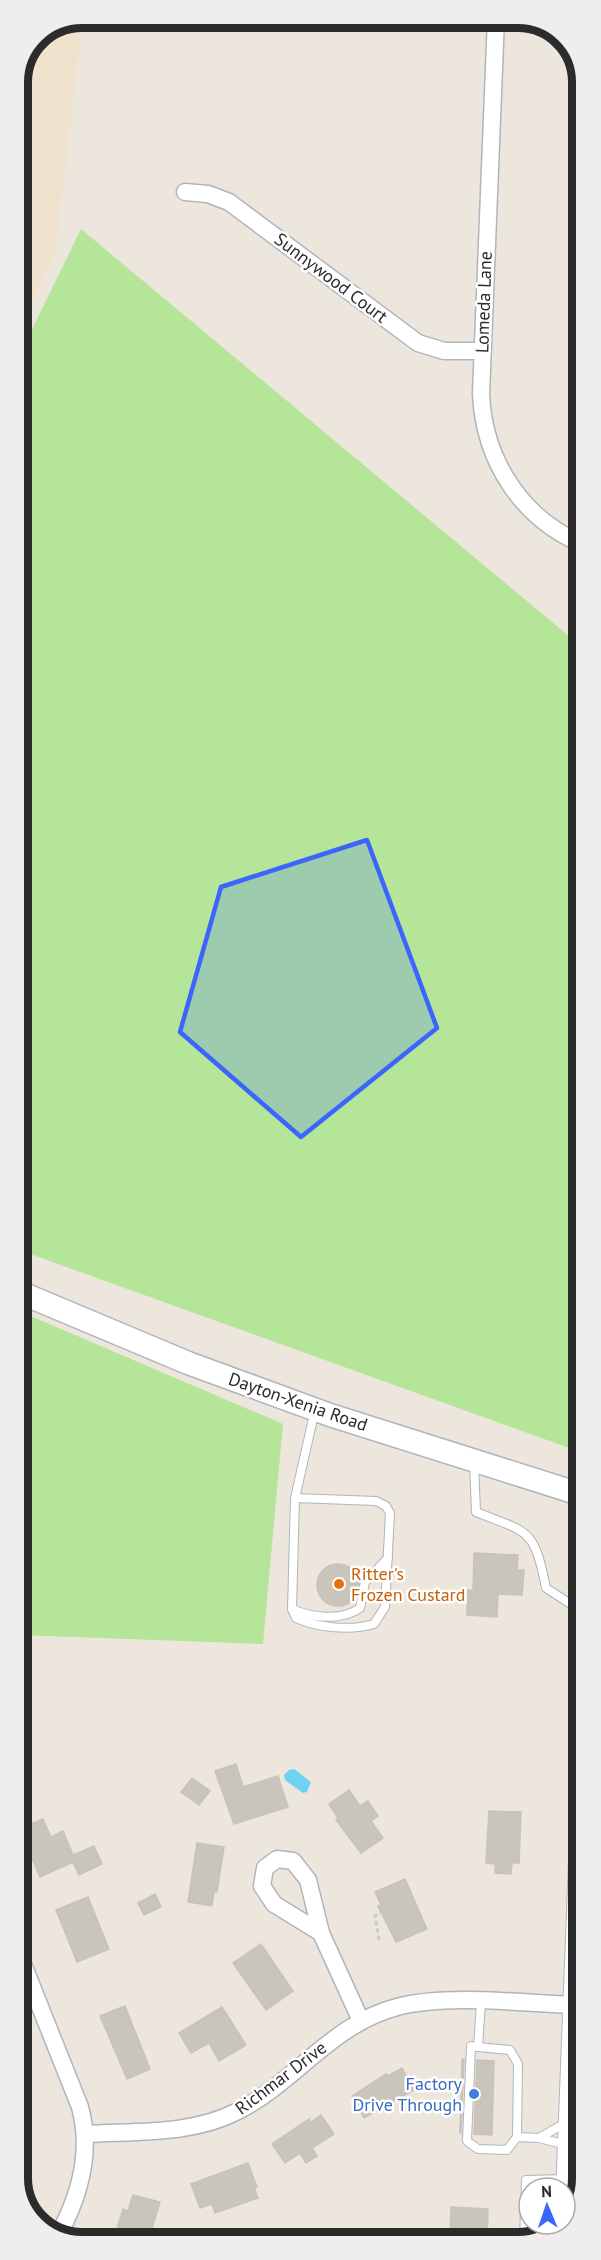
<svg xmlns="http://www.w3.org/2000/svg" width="601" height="2260" viewBox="0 0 601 2260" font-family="'PT Sans',sans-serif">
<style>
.education{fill:#efe3cd}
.green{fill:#b5e599}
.water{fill:#6fd2f1}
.building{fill:#c9c4bc;stroke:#c9c2b7;stroke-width:1.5}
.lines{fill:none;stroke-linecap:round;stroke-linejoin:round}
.service-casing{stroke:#b1b4bf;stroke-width:10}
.minor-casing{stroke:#b1b4bf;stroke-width:19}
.tertiary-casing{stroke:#b1b4bf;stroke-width:22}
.secondary-casing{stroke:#b1b4bf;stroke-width:25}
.path{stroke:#c8c8c8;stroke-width:3;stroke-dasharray:4.5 3;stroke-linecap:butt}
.service{stroke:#fff;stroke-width:8}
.minor{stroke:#fff;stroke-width:16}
.tertiary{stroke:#fff;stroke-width:20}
.secondary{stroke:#fff;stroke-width:22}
.marked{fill:#3b65fd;fill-opacity:0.2;stroke:#3b65fd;stroke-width:4.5;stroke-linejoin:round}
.food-dot{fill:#e8710a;stroke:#fff;stroke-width:2}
.shop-dot{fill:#3f7fe0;stroke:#fff;stroke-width:2}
.labels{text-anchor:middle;stroke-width:5;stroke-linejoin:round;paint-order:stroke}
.street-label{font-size:18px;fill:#2b2b2b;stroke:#fff}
.food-label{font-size:18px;fill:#c56008;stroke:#fff;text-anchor:start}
.shop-label{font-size:18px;fill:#366cbe;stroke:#fff;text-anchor:end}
.rim{fill:none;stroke:#2b2b2b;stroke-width:8}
</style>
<rect width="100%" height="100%" fill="#ede6dd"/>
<!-- education -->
<path class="education" d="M83,18L55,257L18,331V83L37,37Z"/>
<!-- green -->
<g class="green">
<path d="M81,229L582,647L583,1453L19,1250L18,358Z"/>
<path d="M19,1311L283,1424L263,1644L19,1635Z"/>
</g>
<!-- water -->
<path class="water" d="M294,1769L311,1782L307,1792L303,1793L285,1780L284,1775L289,1770Z"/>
<!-- building -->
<g class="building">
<path d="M474,1553L518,1555L517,1570H524L522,1595L498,1594L497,1617L467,1615L468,1590H473Z"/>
<circle cx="338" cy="1585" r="21"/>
<path d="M236,1764L243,1787L278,1776L288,1807L234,1824L215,1771Z"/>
<path d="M192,1778L210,1791L199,1805L181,1792Z"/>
<path d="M349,1790L360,1806L368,1801L378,1816L371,1821L383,1838L361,1853L336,1820L338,1818L329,1804Z"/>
<path d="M489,1811L521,1812L519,1863H512L511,1874L495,1873V1864L486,1863Z"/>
<path d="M43,1819L51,1837L63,1831L73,1855L94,1846L102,1864L79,1875L73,1862L40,1877L19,1829Z"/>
<path d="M197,1843L224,1847L217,1892L214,1891L212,1906L188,1902Z"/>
<path d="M405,1879L427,1929L396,1942L378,1906L381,1905L375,1892Z"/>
<path d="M155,1894L161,1907L144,1915L138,1903Z"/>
<path d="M88,1897L109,1949L77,1962L56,1910Z"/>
<path d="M261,1944L293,1991L266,2010L233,1963Z"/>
<path d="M125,2006L150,2069L127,2079L100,2016Z"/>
<path d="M222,2007L246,2045L219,2061L209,2043L191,2053L179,2033Z"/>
<path d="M462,2059H464L461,2133H460Z"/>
<path d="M477,2060L494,2061L492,2135L474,2134Z"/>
<path d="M402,2068L414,2090L364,2118L352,2096L386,2074L388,2076Z"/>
<path d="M321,2115L334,2134L312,2148L317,2156L306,2163L300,2153L285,2163L272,2144L309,2119L311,2122Z"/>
<path d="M248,2163L257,2187L254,2188L258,2198L215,2213L212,2204L200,2208L191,2184Z"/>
<path d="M133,2195L160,2202L148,2241H119L122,2233L116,2232L123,2209L128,2211Z"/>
<path d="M451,2207L488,2209L487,2241H450Z"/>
</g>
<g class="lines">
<!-- service casing -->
<g class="service-casing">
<g id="service">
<path d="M474,1464L476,1512C529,1533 534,1528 546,1588L583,1612"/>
<path d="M295,1498L376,1501L386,1506L390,1513L385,1607L374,1624C351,1631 318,1628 296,1618L292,1609L295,1498L315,1410"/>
<path d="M292,1609C312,1618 342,1621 360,1608L365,1582L388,1558"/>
<path d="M481,2002L478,2047L510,2050L518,2064L517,2137L539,2138L567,2145"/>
<path d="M478,2047L471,2046L467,2141L478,2149L507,2150L517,2137"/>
<path d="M539,2138L567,2122"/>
<path d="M524,2241L526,2180L566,2179"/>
</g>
</g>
<!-- minor casing -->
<g class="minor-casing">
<g id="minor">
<path d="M496,18L481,394C484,460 521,518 582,544"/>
<path d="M185,192L208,194L229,202L418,343L444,351H482"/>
<path d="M321,1933L274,1904L262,1886L265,1868L277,1859L293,1861L308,1880L321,1933L361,2021"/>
<path d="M19,1954L80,2107C92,2151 80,2195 59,2234"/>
<path d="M86,2134C137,2131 192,2135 238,2111C295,2082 332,2024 397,2007C448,1994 521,2003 574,2005"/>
</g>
</g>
<!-- tertiary casing -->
<g class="tertiary-casing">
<path id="tertiary" d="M565,2221L583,1758"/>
</g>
<!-- secondary casing -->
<g class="secondary-casing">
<path id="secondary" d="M19,1292L188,1363L330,1415L583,1495"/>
</g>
<!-- path -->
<path class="path" d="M379,1940L375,1916L381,1912"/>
<!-- service -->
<use href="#service" class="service"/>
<!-- minor -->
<use href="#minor" class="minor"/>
<!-- tertiary -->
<use href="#tertiary" class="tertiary"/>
<!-- secondary -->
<use href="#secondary" class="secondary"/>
</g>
<!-- marked area -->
<path class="marked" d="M367,840L437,1028L301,1137L180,1032L221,887Z"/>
<!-- markers -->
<circle class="food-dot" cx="339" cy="1584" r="6"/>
<circle class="shop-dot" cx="474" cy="2094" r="6"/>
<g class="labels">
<!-- street labels -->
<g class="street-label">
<text transform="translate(331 278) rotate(37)" y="6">Sunnywood Court</text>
<text transform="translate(484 302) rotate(-88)" y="6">Lomeda Lane</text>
<text transform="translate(298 1402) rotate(19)" y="6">Dayton-Xenia Road</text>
<text transform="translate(281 2078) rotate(-37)" y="6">Richmar Drive</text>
</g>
<!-- food labels -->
<g class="food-label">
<text x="351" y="1580">Ritter's<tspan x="351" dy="21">Frozen Custard</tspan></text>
</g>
<!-- shop labels -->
<g class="shop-label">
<text x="462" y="2090">Factory<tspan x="462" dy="21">Drive Through</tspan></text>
</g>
</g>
<!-- crop -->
<path d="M0 0H601V2260H0ZM82 28H518A54 54 0 0 1 572 82V2178A54 54 0 0 1 518 2232H82A54 54 0 0 1 28 2178V82A54 54 0 0 1 82 28Z" fill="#eee" fill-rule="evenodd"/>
<path class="rim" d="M82 28H518A54 54 0 0 1 572 82V2178A54 54 0 0 1 518 2232H82A54 54 0 0 1 28 2178V82A54 54 0 0 1 82 28Z"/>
<!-- north arrow -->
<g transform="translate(547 2206) rotate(358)"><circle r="28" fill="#ffffff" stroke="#aaaaaa" stroke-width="1.5"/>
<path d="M0-4.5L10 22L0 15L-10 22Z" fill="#3b65fd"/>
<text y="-9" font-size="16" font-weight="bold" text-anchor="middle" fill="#2b2b2b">N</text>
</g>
</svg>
